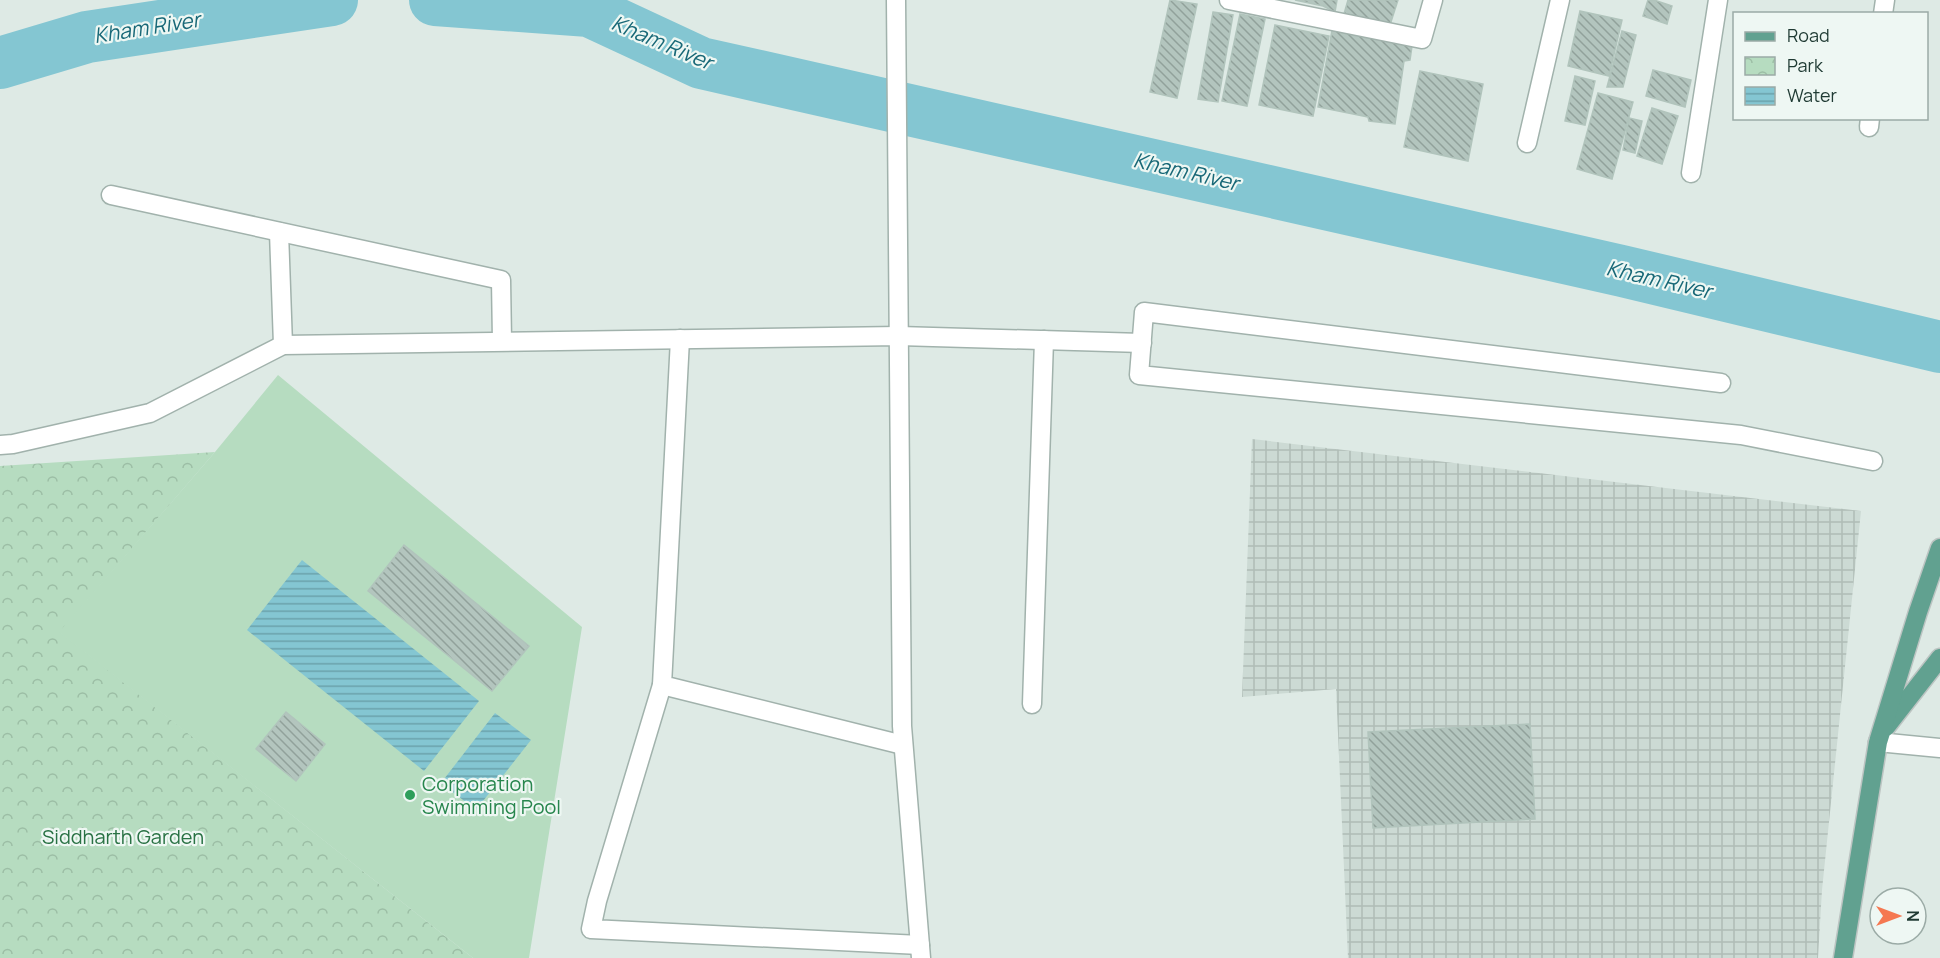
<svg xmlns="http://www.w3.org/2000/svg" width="1940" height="958" viewBox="0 0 1940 958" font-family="Manrope,sans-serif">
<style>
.industrial{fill:url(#industrial-grid)}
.park{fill:url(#park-crowns)}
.garden{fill:#b6dcc0}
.water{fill:url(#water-rules)}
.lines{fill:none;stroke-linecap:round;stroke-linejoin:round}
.river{stroke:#84c6d2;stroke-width:52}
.building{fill:url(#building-back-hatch);stroke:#b1c4bc;stroke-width:1.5}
.minor-casing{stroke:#a1b2ac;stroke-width:21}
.major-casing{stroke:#bcc4c2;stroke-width:21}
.minor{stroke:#fff;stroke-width:18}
.major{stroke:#61a190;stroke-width:18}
.leisure-dot{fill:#2e9e5b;stroke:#eef7f3;stroke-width:2}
.labels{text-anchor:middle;stroke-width:4.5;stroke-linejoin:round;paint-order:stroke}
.leisure-label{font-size:20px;fill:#27864d;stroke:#eef7f3;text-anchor:start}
.park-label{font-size:20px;fill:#297244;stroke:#eef7f3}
.water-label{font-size:21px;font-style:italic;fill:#186877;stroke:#eef7f3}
</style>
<defs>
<pattern id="industrial-grid" width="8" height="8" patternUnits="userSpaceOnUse" patternTransform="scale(1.5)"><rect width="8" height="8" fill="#ccdad4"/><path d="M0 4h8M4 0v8" fill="none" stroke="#afbcb6"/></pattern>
<pattern id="park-crowns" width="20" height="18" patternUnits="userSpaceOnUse" patternTransform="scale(1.5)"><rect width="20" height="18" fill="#b6dcc0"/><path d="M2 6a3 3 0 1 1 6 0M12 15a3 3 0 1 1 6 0" fill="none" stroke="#9cbea5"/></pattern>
<pattern id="water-rules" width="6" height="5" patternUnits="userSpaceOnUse" patternTransform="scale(1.5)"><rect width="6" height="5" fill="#84c6d2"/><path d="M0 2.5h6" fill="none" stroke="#6ba2ab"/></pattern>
<pattern id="building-back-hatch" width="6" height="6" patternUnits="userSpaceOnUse" patternTransform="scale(1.5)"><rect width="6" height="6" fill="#b3c5be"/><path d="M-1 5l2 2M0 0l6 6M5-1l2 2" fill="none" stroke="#91a19b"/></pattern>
</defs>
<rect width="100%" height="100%" fill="#deeae5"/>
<!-- industrial -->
<path class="industrial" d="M1252,439L1861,511L1822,890L1818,958H1348L1336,689L1242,697Z"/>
<!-- park -->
<path class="park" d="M215,452L60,632L473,958H0V466Z"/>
<!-- garden -->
<path class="garden" d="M278,375L582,627L529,958H473L59,632L215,452Z"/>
<!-- water -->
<g class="water">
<path d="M302,560L479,701L424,771L247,630Z"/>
<path d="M495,713L531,740L476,810L441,783Z"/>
</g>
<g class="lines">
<!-- river -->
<g class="river">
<path d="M435,0L589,11L701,63L1622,271L1940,347"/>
<path d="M0,63L87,37L332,0"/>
</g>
</g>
<!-- building -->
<g class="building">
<path d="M1170,0L1197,4L1177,98L1150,92Z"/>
<path d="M1295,0H1337L1335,12L1323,6Z"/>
<path d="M1348,0H1398L1389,28L1344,14Z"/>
<path d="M1648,0H1654L1672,6L1667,24L1643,16Z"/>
<path d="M1580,11L1622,20L1609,76L1568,66Z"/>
<path d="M1213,12L1233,15L1218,102L1198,99Z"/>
<path d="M1240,14L1265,19L1247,106L1222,101Z"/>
<path d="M1275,25L1329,36L1313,116L1259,105Z"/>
<path d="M1333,25L1413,39L1410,60L1404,61L1395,124L1369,121L1368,117L1318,107Z"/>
<path d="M1622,31L1636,35L1623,87H1607Z"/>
<path d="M1653,70L1691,80L1685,107L1646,96Z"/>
<path d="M1420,71L1483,84L1468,161L1404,147Z"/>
<path d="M1575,76L1595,81L1585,125L1565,121Z"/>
<path d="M1598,93L1633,102L1612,179L1577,169Z"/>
<path d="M1652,108L1678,116L1662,164L1637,156Z"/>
<path d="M1629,118L1642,121L1635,153L1623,150Z"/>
<path d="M404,545L529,646L492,691L368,591Z"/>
<path d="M286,712L325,744L296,781L256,749Z"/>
<path d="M1530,724L1535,819L1373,828L1368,732Z"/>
</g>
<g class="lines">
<!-- minor casing -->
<g class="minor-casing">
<g id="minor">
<path d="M896,0L902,726L921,958"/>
<path d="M1229,0L1422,39L1433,0"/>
<path d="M1883,14L1885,0"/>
<path d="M1869,127L1870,118"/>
<path d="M1527,143L1560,0"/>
<path d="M1691,173L1718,0"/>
<path d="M111,195L501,280L502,341"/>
<path d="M279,232L283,345"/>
<path d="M680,339L662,685L903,745"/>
<path d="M1721,383L1144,312L1139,375L1741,435L1873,461"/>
<path d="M0,445L13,444L150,413L283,345L899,336L1142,343"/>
<path d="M662,685L597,901L591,929L920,945"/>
<path d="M1032,704L1044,340"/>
<path d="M1878,742L1940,748"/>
</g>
</g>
<!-- major casing -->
<g class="major-casing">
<g id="major">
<path d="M1886,727L1940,658"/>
<path d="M1843,958L1878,742L1918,612L1940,548"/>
</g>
</g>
<!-- minor -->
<use href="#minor" class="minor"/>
<!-- major -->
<use href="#major" class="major"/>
</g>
<!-- markers -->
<circle class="leisure-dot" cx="410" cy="795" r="6"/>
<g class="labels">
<!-- leisure labels -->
<g class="leisure-label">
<text x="422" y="791">Corporation<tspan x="422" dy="23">Swimming Pool</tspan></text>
</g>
<!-- park labels -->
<g class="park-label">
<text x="123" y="844">Siddharth Garden</text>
</g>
<!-- water labels -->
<g class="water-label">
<text transform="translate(147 28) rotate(-9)" y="7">Kham River</text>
<text transform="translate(662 43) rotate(23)" y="7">Kham River</text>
<text transform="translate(1186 172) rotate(13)" y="7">Kham River</text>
<text transform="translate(1659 280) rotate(13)" y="7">Kham River</text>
</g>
</g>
<!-- legend -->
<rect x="1733" y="12" width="195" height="108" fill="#eef7f3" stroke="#9baba6" stroke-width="1.5"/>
<rect x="1745" y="32" width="30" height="9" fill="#61a190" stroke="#9baba6" stroke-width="1.5"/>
<text x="1787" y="42" font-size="18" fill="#1f3a33">Road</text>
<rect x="1745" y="57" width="30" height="18" fill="url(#park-crowns)" stroke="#9baba6" stroke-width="1.5"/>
<text x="1787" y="72" font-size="18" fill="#1f3a33">Park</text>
<rect x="1745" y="87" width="30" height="18" fill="url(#water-rules)" stroke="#9baba6" stroke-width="1.5"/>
<text x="1787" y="102" font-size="18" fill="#1f3a33">Water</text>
<!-- north arrow -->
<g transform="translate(1898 916) rotate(90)"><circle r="28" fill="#eef7f3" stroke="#9baba6" stroke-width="1.5"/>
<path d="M0-4.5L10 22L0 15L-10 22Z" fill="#f57851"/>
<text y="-9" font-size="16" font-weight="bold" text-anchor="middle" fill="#1f3a33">N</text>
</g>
</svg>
